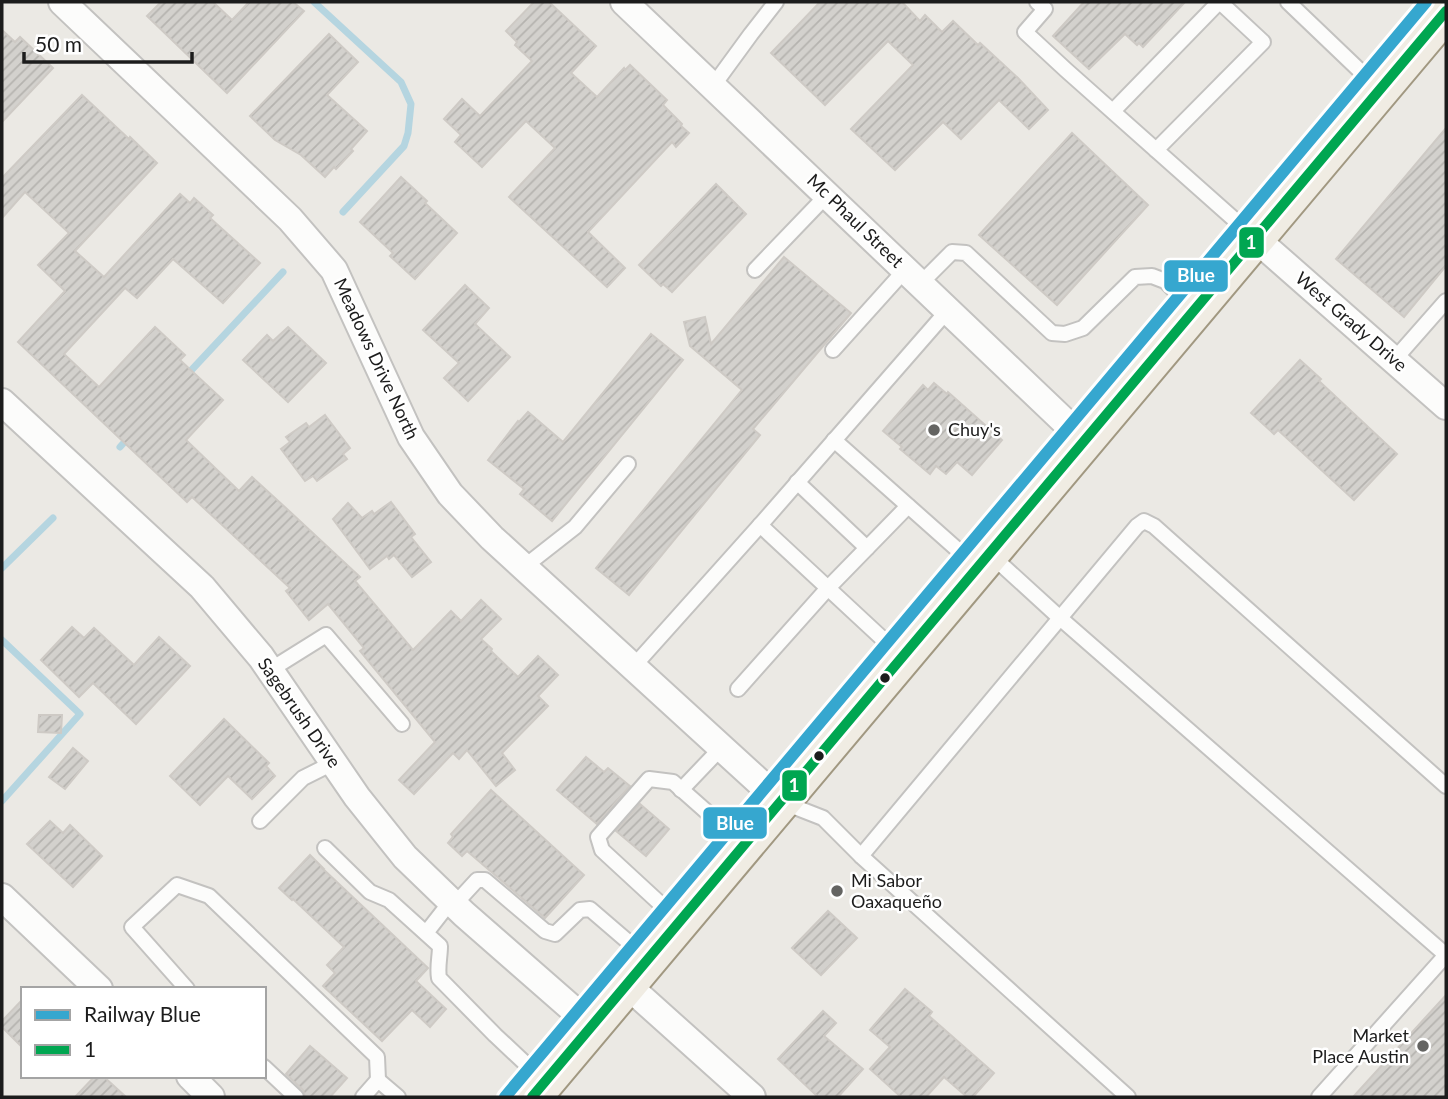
<svg xmlns="http://www.w3.org/2000/svg" width="1448" height="1099" viewBox="0 0 1448 1099" font-family="Lato,sans-serif">
<style>
.lines{fill:none;stroke-linecap:round;stroke-linejoin:round}
.stream{stroke:#b5d5e0;stroke-width:7}
.building{fill:url(#building-hatch);stroke:#cecac5;stroke-width:2}
.lane-casing{stroke:#c3c2c0;stroke-width:18}
.street-casing{stroke:#c3c2c0;stroke-width:30}
.primary-casing{stroke:#a19881;stroke-width:42}
.lane{stroke:#fcfcfb;stroke-width:14}
.street{stroke:#fcfcfb;stroke-width:26}
.primary{stroke:#f0ece3;stroke-width:38}
.bus-1-casing{stroke:#fff;stroke-width:16}
.bus-1{stroke:#00a651;stroke-width:10}
.rail-1-casing{stroke:#fff;stroke-width:18}
.rail-1{stroke:#36a7cf;stroke-width:12}
.poi-dot{fill:#646462;stroke:#fff;stroke-width:2.5}
.bus-dot{fill:#1c1c1c;stroke:#fff;stroke-width:2.5}
.labels{text-anchor:middle;stroke-width:5;stroke-linejoin:round;paint-order:stroke}
.street-label{font-size:18px;fill:#1c1c1c;stroke:#fff}
.poi-label{font-size:18px;fill:#1c1c1c;stroke:#fff;text-anchor:start}
.line-badge{stroke:#fff;stroke-width:2.5}
.badge-label{font-size:19px;text-anchor:middle;font-weight:bold;fill:#fff}
</style>
<defs>
<pattern id="building-hatch" width="6" height="6" patternUnits="userSpaceOnUse" patternTransform="scale(1.75)"><rect width="6" height="6" fill="#d3d1cd"/><path d="M-1 1l2-2M0 6l6-6M5 7l2-2" fill="none" stroke="#b5b3af"/></pattern>
</defs>
<rect width="100%" height="100%" fill="#ebe9e4"/>
<g class="lines">
<!-- stream -->
<g class="stream">
<path d="M314,2L401,82L411,104L408,133L404,146L343,212"/>
<path d="M185,377L283,272"/>
<path d="M120,447L129,437"/>
<path d="M2,568L53,518"/>
<path d="M2,640L80,714L2,801"/>
</g>
</g>
<!-- building -->
<g class="building">
<path d="M161,2H213L232,20L249,2H293L304,11L227,93L147,16Z"/>
<path d="M534,2H549L596,46L571,73L597,97L624,68L625,70L630,65L667,100L663,105L682,124L681,126L689,133L676,147L672,142L588,232L625,268L607,287L509,197L555,148L526,121L482,167L455,142L461,135L444,119L462,99L480,116L532,61L515,45L517,42L506,31Z"/>
<path d="M820,2H902L920,21L925,15L942,32L953,21L978,45L980,43L1018,78L1048,110L1029,129L999,100L961,139L943,122L895,170L851,129L913,65L888,41L825,105L771,53Z"/>
<path d="M1084,2H1185L1143,47L1139,43L1137,45L1125,34L1089,69L1053,36Z"/>
<path d="M2,30L15,42L20,37L53,68L2,122Z"/>
<path d="M329,34L358,62L327,95L367,131L351,149L353,151L336,169L334,167L325,177L301,155L275,140L250,116Z"/>
<path d="M82,95L129,139L130,137L157,163L75,251L104,277L180,194L190,203L194,198L213,215L210,218L260,263L223,303L173,259L137,298L125,288L64,354L99,387L155,327L185,355L180,360L223,400L186,440L239,491L252,477L287,509L360,577L355,581L413,650L451,611L461,621L481,600L501,619L481,639L492,649L491,651L518,677L538,656L558,675L538,696L548,706L502,753L515,770L496,786L467,750L459,759L453,753L414,794L399,780L435,742L360,651L364,648L328,604L309,620L286,591L290,588L192,497L187,502L18,342L65,291L38,265L69,233L25,192L2,218V178Z"/>
<path d="M1446,128V266L1404,317L1336,259Z"/>
<path d="M1072,133L1148,205L1057,305L979,235Z"/>
<path d="M401,177L427,201L425,203L457,233L415,279L390,256L393,253L360,222Z"/>
<path d="M716,184L746,214L672,292L663,284L661,286L639,265Z"/>
<path d="M784,257L851,313L753,429L760,435L629,595L596,568L742,390L690,346L684,322L705,317L711,344Z"/>
<path d="M465,285L489,308L475,324L510,357L468,401L444,378L459,363L423,330Z"/>
<path d="M288,327L326,363L288,402L243,360L267,335L273,341Z"/>
<path d="M651,334L683,360L552,521L520,494L524,489L488,460L518,421L519,422L528,412L563,442Z"/>
<path d="M1300,360L1321,379L1319,381L1397,454L1354,500L1278,430L1274,434L1251,413Z"/>
<path d="M934,383L947,394L948,392L1002,440L972,475L957,462L946,474L936,466L930,474L900,449L902,447L883,431L923,385L928,390Z"/>
<path d="M325,415L350,448L343,454L347,459L317,481L313,476L305,481L281,449L290,442L286,437L306,423L309,427Z"/>
<path d="M391,502L415,534L411,537L431,562L412,577L394,555L389,559L387,556L370,569L333,519L348,503L362,518L372,511L374,514Z"/>
<path d="M72,627L84,638L94,628L134,665L159,637L190,666L136,724L93,683L79,697L41,660Z"/>
<path d="M39,715H62L61,733L38,732Z"/>
<path d="M224,719L269,763L266,766L275,776L252,799L228,776L200,805L170,776Z"/>
<path d="M73,748L88,761L65,789L49,777Z"/>
<path d="M586,757L604,772L608,768L630,786L597,824L557,790Z"/>
<path d="M491,790L584,875L545,918L467,851L462,856L448,843L453,837L451,834Z"/>
<path d="M640,804L669,829L646,856L616,831Z"/>
<path d="M50,821L63,833L70,825L102,856L73,887L27,844Z"/>
<path d="M310,855L323,868H322L428,968L416,981L446,1009L430,1027L412,1010L382,1041L323,986L335,973L327,965L344,947L293,899L292,900L279,888Z"/>
<path d="M828,911L857,938L821,975L792,948Z"/>
<path d="M905,989L932,1012L929,1016L994,1073L973,1097H967L944,1077L926,1097H901L870,1069L890,1047L870,1030Z"/>
<path d="M1446,995V1097H1353Z"/>
<path d="M23,999V1048L2,1027V1021Z"/>
<path d="M823,1011L836,1023L824,1036L863,1069L838,1097H818L778,1059Z"/>
<path d="M310,1046L347,1078L330,1097H305L303,1090L286,1074Z"/>
<path d="M95,1076H103L126,1097H75Z"/>
</g>
<g class="lines">
<!-- lane casing -->
<g class="lane-casing">
<g id="lane">
<path d="M1037,2L1045,9L1025,32L1066,70L1254,237"/>
<path d="M1288,2L1379,89"/>
<path d="M713,86L751,34L776,2"/>
<path d="M1113,111L1219,2"/>
<path d="M1156,150L1263,42L1220,2"/>
<path d="M755,270L827,195"/>
<path d="M920,284L952,252L966,253L1052,333L1065,334L1083,328L1135,277L1152,276L1165,281L1193,309"/>
<path d="M833,350L905,270"/>
<path d="M1394,360L1446,301"/>
<path d="M834,440L977,567"/>
<path d="M797,482L867,548"/>
<path d="M760,525L900,655"/>
<path d="M991,555L1060,618L1446,955L1319,1097"/>
<path d="M524,567L575,527L628,464"/>
<path d="M633,667L762,523L948,310"/>
<path d="M270,670L326,635L402,724"/>
<path d="M738,689L828,588L908,506"/>
<path d="M681,790L722,747"/>
<path d="M782,802L823,818L861,856L1128,1097"/>
<path d="M260,821L303,778L333,763"/>
<path d="M325,848L370,892L389,900L440,946C440,957 437,967 439,978L495,1035L544,1081"/>
<path d="M861,856L1137,526L1144,521L1154,526L1446,786"/>
<path d="M454,905L477,880H485L545,931L555,934L580,910L590,909L647,958"/>
<path d="M679,921L602,850L598,837L649,779L673,782L743,844"/>
<path d="M426,933L451,901"/>
<path d="M187,989L132,927L177,885L209,896L377,1057L378,1080"/>
<path d="M264,1067L296,1097"/>
<path d="M363,1097L378,1080L398,1097"/>
</g>
</g>
<!-- street casing -->
<g class="street-casing">
<g id="street">
<path d="M62,2L290,219L334,270L411,437L450,494L492,538L781,802"/>
<path d="M624,2L1085,441"/>
<path d="M1255,238L1446,406"/>
<path d="M2,402L202,587L261,657L357,797L405,857L464,914L592,1026"/>
<path d="M2,897L99,989"/>
<path d="M627,985L752,1097"/>
<path d="M190,1076L211,1097"/>
</g>
</g>
<!-- primary casing -->
<g class="primary-casing">
<path id="primary" d="M532,1097L1446,11"/>
</g>
<!-- lane -->
<use href="#lane" class="lane"/>
<!-- street -->
<use href="#street" class="street"/>
<!-- primary -->
<use href="#primary" class="primary"/>
<!-- bus-1 casing -->
<g class="bus-1-casing">
<path id="bus-1" d="M532,1097L1446,11"/>
</g>
<!-- bus-1 -->
<use href="#bus-1" class="bus-1"/>
<!-- rail-1 casing -->
<g class="rail-1-casing">
<path id="rail-1" d="M505,1097L1426,2"/>
</g>
<!-- rail-1 -->
<use href="#rail-1" class="rail-1"/>
</g>
<!-- markers -->
<g class="poi-dot">
<circle cx="934" cy="430" r="7"/>
<circle cx="837" cy="891" r="7"/>
<circle cx="1423" cy="1046" r="7"/>
</g>
<g class="bus-dot">
<circle cx="885" cy="678" r="6"/>
<circle cx="819" cy="756" r="6"/>
</g>
<g class="labels">
<!-- street labels -->
<g class="street-label">
<text transform="translate(855 221) rotate(44)" y="6">Mc Phaul Street</text>
<text transform="translate(1351 322) rotate(41)" y="6">West Grady Drive</text>
<text transform="translate(376 359) rotate(65)" y="6">Meadows Drive North</text>
<text transform="translate(299 713) rotate(55)" y="6">Sagebrush Drive</text>
</g>
<!-- poi labels -->
<g class="poi-label">
<text x="948" y="436">Chuy's</text>
<text x="851" y="887">Mi Sabor<tspan x="851" dy="21">Oaxaqueño</tspan></text>
<text x="1409" y="1042" text-anchor="end">Market<tspan x="1409" dy="21">Place Austin</tspan></text>
</g>
</g>
<g class="line-badge">
<rect x="1238" y="226" width="27" height="33" rx="7" fill="#00a651"/>
<rect x="1163" y="259" width="66" height="34" rx="7" fill="#36a7cf"/>
<rect x="781" y="769" width="27" height="33" rx="7" fill="#00a651"/>
<rect x="702" y="806" width="66" height="34" rx="7" fill="#36a7cf"/>
</g>
<g class="badge-label">
<text x="1251" y="249">1</text>
<text x="1196" y="282">Blue</text>
<text x="794" y="792">1</text>
<text x="735" y="830">Blue</text>
</g>
<!-- border -->
<rect width="1448" height="1099" fill="none" stroke="#1c1c1c" stroke-width="7"/>
<!-- legend -->
<rect x="21" y="987" width="245" height="91" fill="#ffffff" stroke="#a4a4a4" stroke-width="2"/>
<rect x="35" y="1010" width="35" height="10" fill="#36a7cf" stroke="#a4a4a4" stroke-width="2"/>
<text x="84" y="1022" font-size="21" fill="#1c1c1c">Railway Blue</text>
<rect x="35" y="1045" width="35" height="10" fill="#00a651" stroke="#a4a4a4" stroke-width="2"/>
<text x="84" y="1057" font-size="21" fill="#1c1c1c">1</text>
<!-- scale -->
<path d="M24 52v10h168v-10" fill="none" stroke="#1c1c1c" stroke-width="3.5"/>
<text x="35" y="52" font-size="21" fill="#1c1c1c" stroke="#ffffff" stroke-width="5" paint-order="stroke">50 m</text>
</svg>
